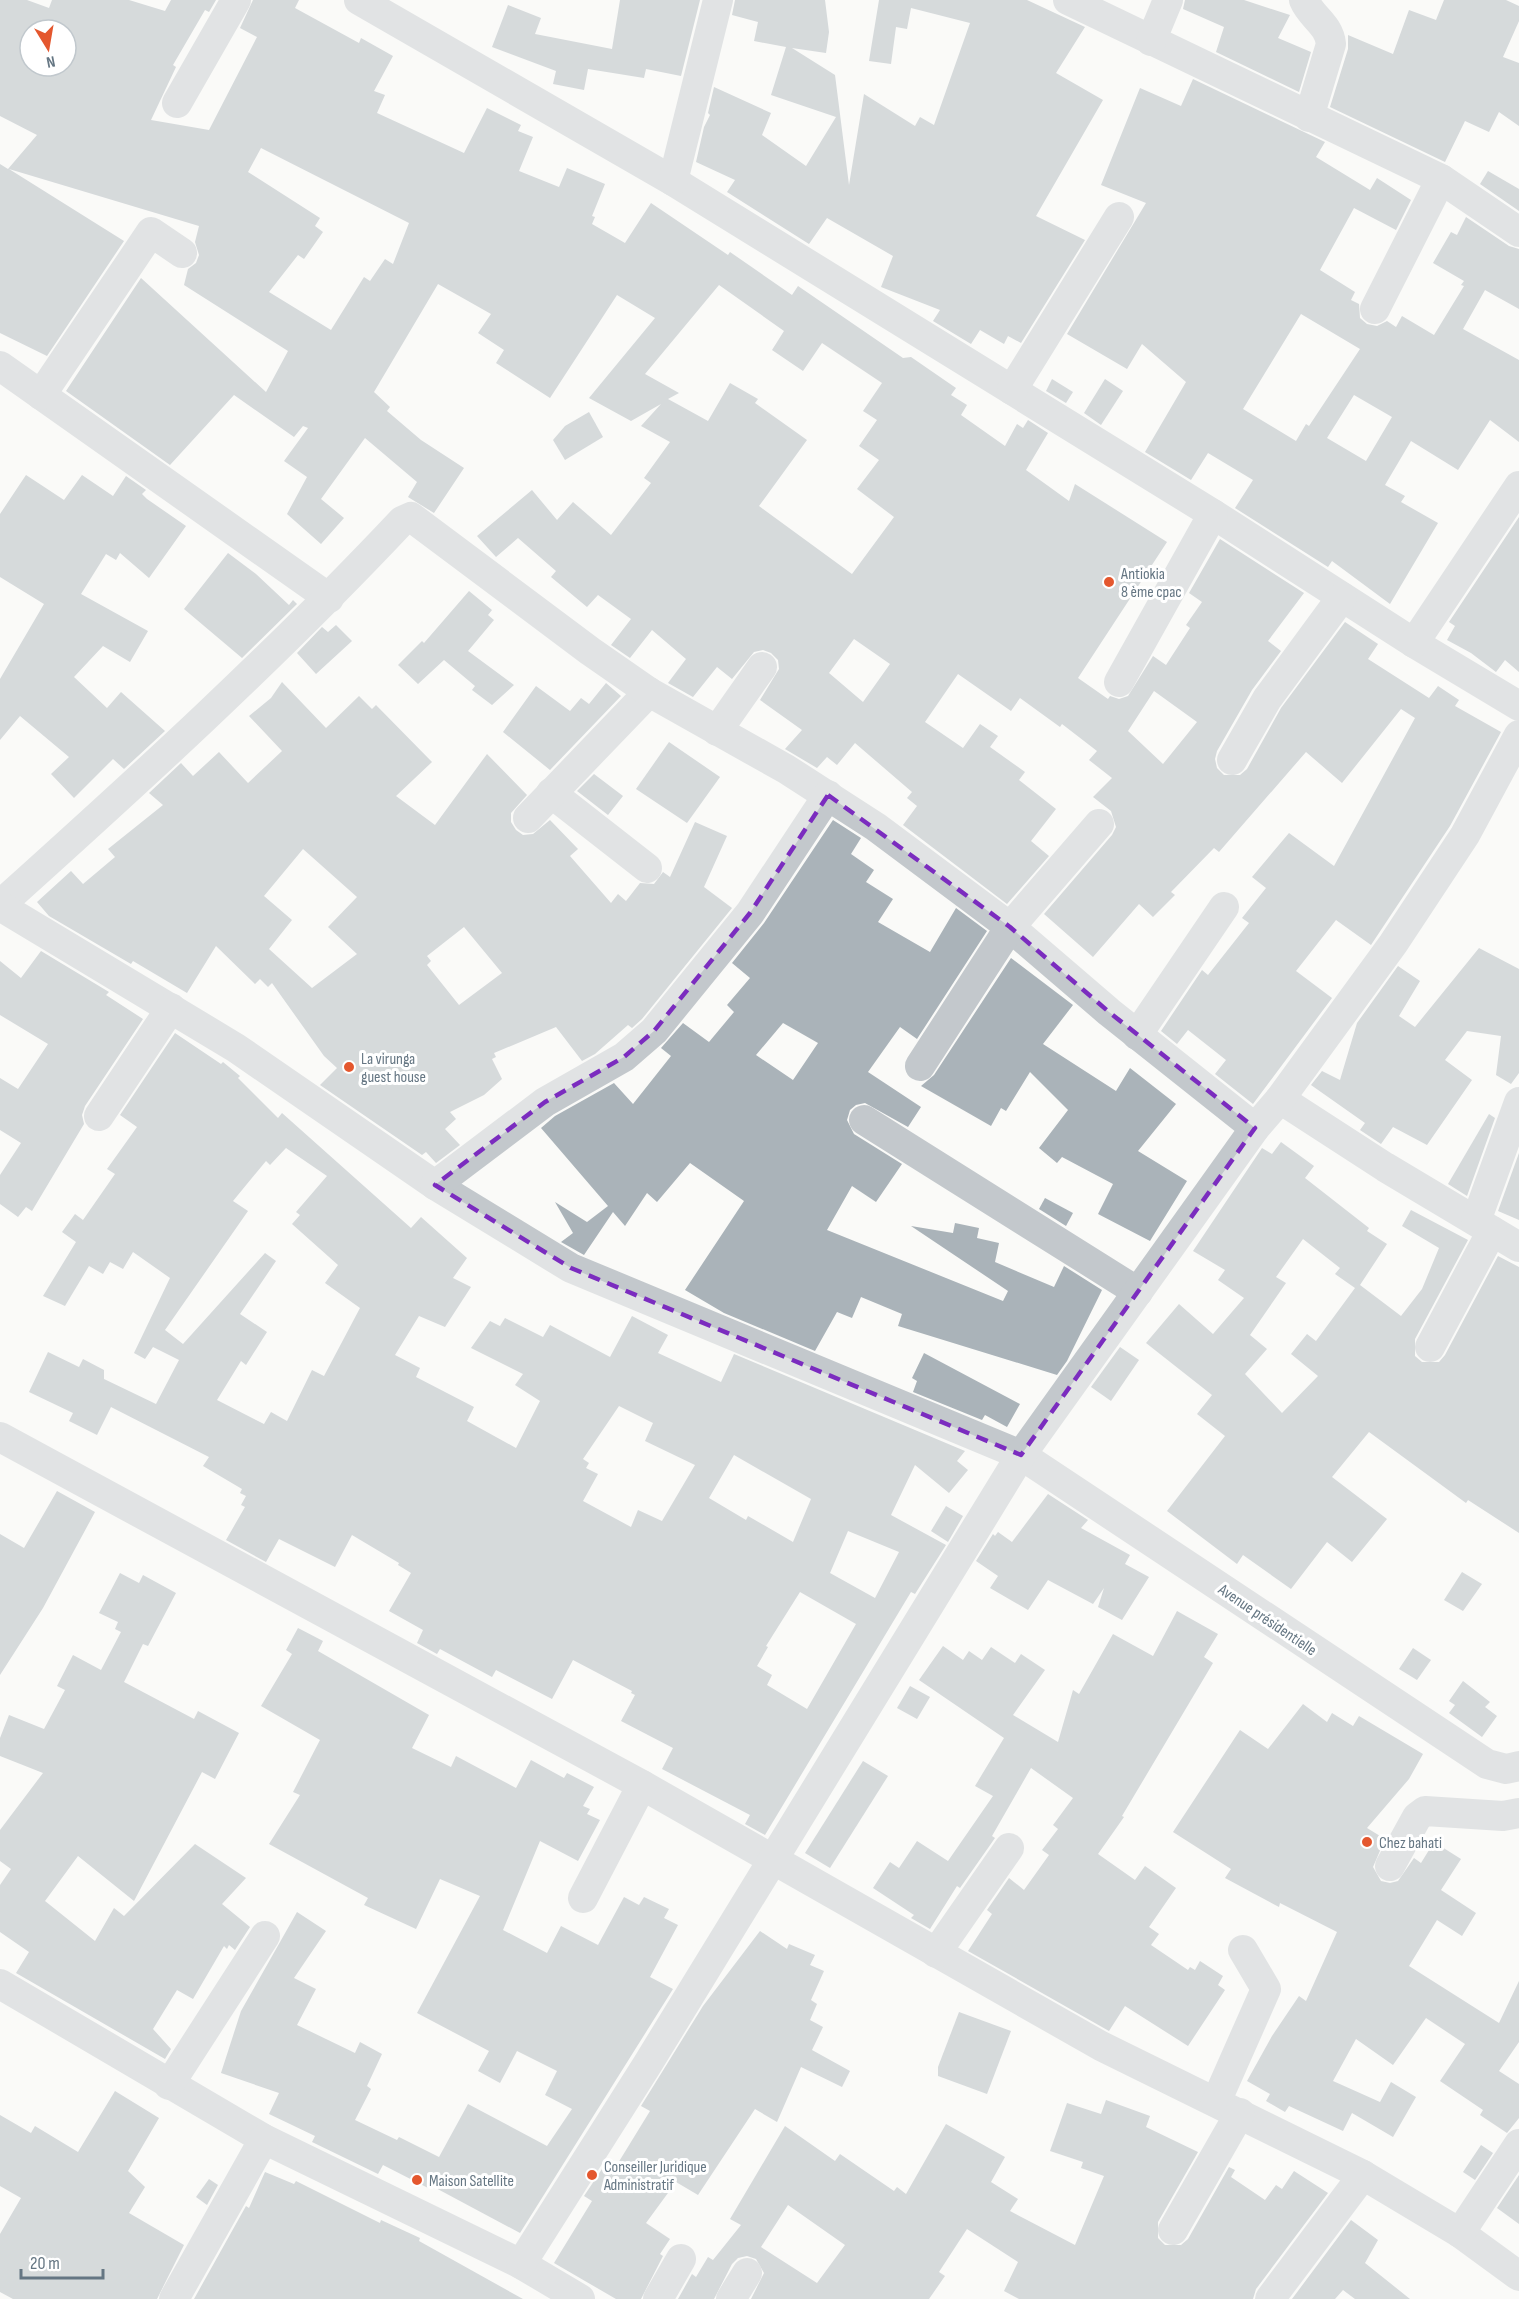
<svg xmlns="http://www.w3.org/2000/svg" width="1519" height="2299" viewBox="0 0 1519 2299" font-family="'Sofia Sans Condensed',sans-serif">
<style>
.building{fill:#aab3b9;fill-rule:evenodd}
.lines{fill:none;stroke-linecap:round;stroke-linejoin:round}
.minor{stroke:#c3c8cc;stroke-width:30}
.marked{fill:none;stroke:#7b2cbf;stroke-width:4.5;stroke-dasharray:12 8;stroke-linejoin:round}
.poi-dot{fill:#e4572e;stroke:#fff;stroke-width:2}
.labels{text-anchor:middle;stroke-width:6;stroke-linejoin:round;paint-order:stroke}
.poi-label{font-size:16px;fill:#657683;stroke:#fff;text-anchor:start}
.street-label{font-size:16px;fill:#657683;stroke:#fff}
</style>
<rect width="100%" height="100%" fill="#fafaf8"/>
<!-- building -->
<g class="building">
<path d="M0,0H27L49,8L52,0H129L165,11L171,0H216L209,12L205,10L173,65L176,67L151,120L209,130L257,37L240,28L253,0H299L295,8L359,43L361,38L393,56L374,91L385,95L377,113L464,153L487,108L521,125L518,131L533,137L519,171L559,187L567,168L605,184L592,216L595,217L592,224L625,243L651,203L728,255L730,252L792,295L798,286L903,358L911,357L956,388L951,395L967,405L961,415L1005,446L1017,424L1023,428L1028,420L1048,433L1026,470L1069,501L1075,484L1167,542L1078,678L1108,699L1110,696L1119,699L1128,696L1153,656L1166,665L1190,628L1186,625L1202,602L1189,593L1220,539L1304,593L1268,641L1281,651L1252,690L1217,751L1215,759L1217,768L1224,775H1240L1247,769L1281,708L1345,622L1378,644L1368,659L1429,698L1438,686L1459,700L1455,706L1501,732L1450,826L1371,945L1336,920L1296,971L1332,998L1253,1104L1215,1074L1226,1060L1188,1030L1177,1044L1161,1031L1202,970L1208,975L1249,923L1242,918L1266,888L1252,877L1289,833L1334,866L1415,718L1401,709L1342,783L1306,752L1219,852L1214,848L1171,892L1175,895L1153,917L1139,904L1093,957L1044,914L1112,835L1116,827L1111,811L1093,797L1112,778L1089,760L1097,751L1062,724L1060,727L1020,698L1011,711L958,674L925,722L963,748L980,724L998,736L990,747L1025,772L1019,780L1056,809L1031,841L1049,856L1007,904L903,825L917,806L907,798L912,792L855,743L837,765L827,757L817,768L785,749L802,730L760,700L779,669L778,660L771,653L763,650L754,652L732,679L717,667L693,697L668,683L686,659L652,630L630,658L611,645L631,619L598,595L587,607L551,577L556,571L518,538L496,557L477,536L532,490L557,520L573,502L611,535L651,483L644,478L670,442L641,426L661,404L631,421L589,398L655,318L617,295L550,398L496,363L504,350L478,333L491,314L438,284L374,392L390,407L387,411L421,440L464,468L434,513L408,497L417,482L365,438L321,499L344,518L321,544L287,514L307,477L284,461L308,428L303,426L294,437L234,395L170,465L66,391L141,278L266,392L288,351L184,285L188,269L196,263L199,255L195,242L199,226L9,169L124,241L47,356L0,333V164L8,169L37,135L0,116ZM30,30H66V66H30ZM261,148L409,223L393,264L385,259L370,281L364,277L331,330L269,292L298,255L304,259L323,232L315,226L320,218L248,172ZM719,285L784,331L772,350L803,371L822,343L882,383L863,411L877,420L859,446L879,460L857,489L894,517L852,574L759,506L807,440L755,403L758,399L730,383L708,421L668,399L679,393L645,374ZM854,639L890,664L863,702L829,673ZM1154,691L1197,722L1163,764L1128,731Z"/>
<path d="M620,0H700L681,76L646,69L644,78L588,69L584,90L553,84L556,71L492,47L508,5L541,18L535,34L612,49Z"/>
<path d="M735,0H825L829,32L826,53L792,48L835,75L849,185L864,94L915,126L920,117L934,125L970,23L911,8L907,29L896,27L891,64L869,61L879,0H1027L1085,27L1056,73L1103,100L1036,216L1085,240L1021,343L1008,336L1004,344L980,330L971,344L933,321L940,310L881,287L893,256L827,218L809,244L727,192L735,180L696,162L704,127L710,115L708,113L714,87L771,113L762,135L806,166L836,117L771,95L786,47L754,41L758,22L732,15Z"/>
<path d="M1185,0H1244L1290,15L1278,38L1311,52L1299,92L1216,52L1224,27L1183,9Z"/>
<path d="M1444,0H1506L1519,6V21L1503,57L1519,63V126L1499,112L1489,132L1465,121L1445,162L1330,107L1348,49V35L1393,54L1409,10L1436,20Z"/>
<path d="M1193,79L1325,142L1316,157L1370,190L1377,178L1411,200L1396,230L1354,208L1320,270L1355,292L1351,300L1359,304L1360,318L1367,324L1377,326L1387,321L1396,327L1402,316L1434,335L1464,286L1461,285L1464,281L1433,263L1451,232L1457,235L1466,217L1509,246L1519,249V309L1485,290L1463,329L1519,360V442L1490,420L1458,470L1411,441L1385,485L1405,496L1401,502L1438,523L1390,604L1332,561L1328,567L1235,508L1253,480L1208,453L1191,480L1145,452L1186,382L1142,344L1127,369L1067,334L1146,203L1101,185L1140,88L1181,106ZM1301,314L1360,349L1309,426L1306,424L1296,441L1243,409ZM1354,395L1392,417L1366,461L1327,438Z"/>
<path d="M1488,171L1519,189V211L1480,184Z"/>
<path d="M1052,379L1073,392L1066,403L1046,391Z"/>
<path d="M1105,379L1123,391L1101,425L1084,413Z"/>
<path d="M589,412L603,437L565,460L553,440L565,426Z"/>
<path d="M26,475L64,500L82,475L113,496L126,476L146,490L142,494L147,499L186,526L149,578L120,553L116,560L106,554L81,594L148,631L130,662L103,646L74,677L107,708L121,692L165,731L124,769L113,759L74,798L51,774L69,757L20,716L0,740V679L44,604L0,577V514Z"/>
<path d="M1519,517V672L1505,660L1496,672L1471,653L1447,640L1455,626L1449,622Z"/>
<path d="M228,553L256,574L289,605L293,600L297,604L242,658L184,609Z"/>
<path d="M469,591L492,610L488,615L494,620L468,651L514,685L492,705L472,690L475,686L444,660L418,684L398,665L422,641L424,643Z"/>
<path d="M336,625L352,641L316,674L297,653L322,627L328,632Z"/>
<path d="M282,682L326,728L359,696L372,709L376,705L432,762L396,796L435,825L487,754L527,795L511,813V822L516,830L523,835L533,834L550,820L578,849L570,856L611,903L618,894L626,901L640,883L654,884L663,872L670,877L695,822L727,836L704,887L732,908L642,1019L632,1028L628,1025L595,1054L582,1061L556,1027L494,1053L496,1057L492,1059L502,1079L484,1095L450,1112L456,1119L445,1129L460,1145L436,1163L426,1152L422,1155L320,1085L337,1068L324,1056L272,983L268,987L260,979L255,984L216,946L187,993L133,961L131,964L49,916L37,902L71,871L83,884L115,857L108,849L163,805L149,793L181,763L193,776L219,752L248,783L282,751L249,716L271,698ZM303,849L357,897L328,927L357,954L312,988L269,949L292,920L264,896ZM464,927L502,973L459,1005L427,965L431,961L427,956Z"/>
<path d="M606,683L621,696L550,770L503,732L536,686L570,711L581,698L589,704Z"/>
<path d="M669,742L720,777L687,823L636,789Z"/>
<path d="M594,774L623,796L608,815L577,791Z"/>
<path d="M833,820L861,838L851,854L874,870L866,882L893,899L878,922L930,952L956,908L987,931L917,1039L900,1027L868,1072L921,1107L908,1127L865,1103L856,1105L850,1110L847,1120L854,1134L902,1164L876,1202L852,1186L827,1230L1003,1301L1008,1291L911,1226L953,1233L955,1223L979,1228L977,1238L999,1243L995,1262L1054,1287L1064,1266L1102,1290L1067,1361L1057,1375L898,1326L902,1314L861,1297L852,1318L837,1312L815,1351L724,1313L685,1290L744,1201L690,1163L657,1202L647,1193L625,1226L613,1212L584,1255L561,1242L573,1233L555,1202L587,1222L608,1206L541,1128L555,1116L614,1083L633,1104L671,1056L661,1048L683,1023L709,1042L734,1012L727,1005L750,978L732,963L764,923ZM783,1023L818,1043L793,1080L756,1055Z"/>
<path d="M1479,948L1519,969V1073L1511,1084L1496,1075L1501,1036L1467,1031L1445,1060L1472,1080L1427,1145L1393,1127L1381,1144L1360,1130L1365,1123L1311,1085L1322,1071L1340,1080L1357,1023L1398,966L1420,981L1399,1016L1415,1027Z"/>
<path d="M41,951L109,992L106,995L143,1019L85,1106L82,1115L84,1124L32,1211L26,1207L18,1217L0,1204V1175L21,1143L0,1130V1078L18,1089L48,1044L0,1015V961L21,978Z"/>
<path d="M1011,958L1073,1005L1043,1044L1116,1091L1130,1068L1176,1104L1138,1151L1187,1181L1150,1241L1098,1214L1113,1184L1062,1157L1057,1163L1039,1148L1068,1110L1030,1072L1006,1111L1001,1108L991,1126L921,1086L934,1075Z"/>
<path d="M175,1033L221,1064L223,1062L240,1076L238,1078L278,1118L282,1113L411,1228L421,1217L467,1258L453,1278L471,1287L445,1327L419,1316L395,1355L420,1368L416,1377L474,1407L467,1421L516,1448L540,1401L515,1385L523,1374L471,1348L490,1321L500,1326L505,1318L543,1337L550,1325L610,1357L632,1316L668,1335L658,1353L721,1382L734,1354L965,1451L957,1461L968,1470L949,1493L915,1465L891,1515L946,1545L915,1594L911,1592L765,1835L745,1824L750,1815L662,1769L673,1748L621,1721L635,1695L631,1693L632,1691L573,1660L552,1699L496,1670L492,1677L440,1649L437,1654L417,1643L423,1630L389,1611L411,1573L398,1565L399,1563L352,1535L335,1567L279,1539L266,1562L226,1540L245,1507L241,1505L246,1496L240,1493L242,1489L203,1466L209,1457L111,1407L97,1435L69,1421L73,1413L29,1392L48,1352L79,1367L83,1359L104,1370V1379L156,1404L179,1360L153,1347L145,1359L134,1353L170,1278L133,1252L123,1269L110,1262L103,1274L89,1266L65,1306L43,1296L76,1242L62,1232L75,1214L83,1220L115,1174L107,1169L137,1127L120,1115ZM286,1148L327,1176L296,1212L300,1215L292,1224L338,1265L325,1283L360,1308L324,1376L312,1370L287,1421L271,1412L264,1424L217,1400L241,1361L246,1365L267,1332L240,1314L276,1261L265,1253L183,1344L165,1330L248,1211L233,1201L266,1161L270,1165ZM619,1406L653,1423L645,1441L695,1465L662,1521L638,1510L631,1527L583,1501L598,1474L586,1468L589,1463L583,1459ZM734,1455L811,1499L793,1542L748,1516L746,1520L709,1498ZM848,1531L899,1552L875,1598L830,1573ZM800,1592L856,1624L807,1709L767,1685L772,1675L757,1666L768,1647L766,1646Z"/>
<path d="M1489,1114L1495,1118L1467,1196L1448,1184Z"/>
<path d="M1281,1142L1314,1166L1305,1178L1369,1228L1367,1231L1387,1244L1360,1285L1401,1316L1422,1289L1439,1248L1402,1226L1411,1210L1468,1240L1415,1339V1356L1422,1362H1439L1445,1355L1498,1256L1519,1267V1533L1468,1500L1466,1503L1369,1432L1332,1477L1387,1519L1352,1562L1327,1542L1291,1589L1243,1555L1237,1564L1167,1511L1225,1436L1197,1414L1212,1395L1146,1343L1179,1304L1213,1334L1244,1298L1218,1280L1225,1270L1193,1251L1262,1148L1272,1154ZM1303,1239L1340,1268L1335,1274L1355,1288L1316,1341L1307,1334L1291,1354L1318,1376L1282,1413L1245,1374L1267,1349L1250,1335L1286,1283L1276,1277Z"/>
<path d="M1519,1153V1220L1498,1211Z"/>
<path d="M1045,1198L1073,1213L1066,1226L1039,1209Z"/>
<path d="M1120,1347L1139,1360L1111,1401L1091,1387Z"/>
<path d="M924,1353L1020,1404L1007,1427L985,1415L982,1420L913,1392L917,1381L912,1378Z"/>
<path d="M57,1491L95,1512L43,1608L0,1675V1534L24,1548Z"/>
<path d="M1048,1494L1088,1520L1081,1528L1130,1555L1125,1564L1149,1577L1122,1620L1098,1607L1104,1588L1093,1604L1048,1580L1028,1610L990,1588L998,1576L976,1561L993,1534L995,1536L998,1532L1012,1542Z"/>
<path d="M946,1506L963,1516L948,1542L931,1531Z"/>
<path d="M1462,1572L1482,1584L1463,1611L1444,1600Z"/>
<path d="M120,1573L139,1583L143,1575L176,1593L148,1646L143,1644L124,1682L194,1719L198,1711L239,1733L215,1779L202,1772L134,1901L78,1856L45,1901L95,1941L114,1908L124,1916L195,1844L246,1878L222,1904L250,1927L235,1950L229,1945L227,1949L224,1946L193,1999L177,1990L153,2029L171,2049L165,2059L16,1973L29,1952L0,1932V1885L11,1869L0,1861V1830L43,1773L0,1756V1738L9,1715L44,1729L65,1690L57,1686L73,1655L101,1670L121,1632L115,1629L118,1622L99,1613Z"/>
<path d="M1177,1611L1218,1634L1204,1657L1213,1663L1122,1816L1124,1817L1098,1854L1135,1880L1145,1866L1176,1888L1149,1927L1159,1934L1151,1945L1188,1970L1190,1967L1195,1970L1200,1961L1223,1976L1218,1985L1225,1990L1188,2046L1125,2006L1109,2031L968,1951L992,1914L987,1910L1009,1878L1024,1890L1049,1855L1042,1850L1058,1829L1053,1825L1073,1798L1031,1768L992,1836L995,1838L960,1888L957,1886L930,1929L911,1918L914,1915L873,1888L890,1862L899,1868L917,1841L948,1861L993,1796L975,1786L1004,1738L919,1680L943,1646L963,1660L969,1651L982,1660L991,1647L1015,1663L1021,1654L1045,1670L1013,1715L1058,1742L1073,1690L1079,1694L1113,1634L1153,1656Z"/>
<path d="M298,1628L323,1641L318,1651L429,1715L412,1748L451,1767L456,1756L516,1788L531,1760L564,1778L567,1773L594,1787L583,1806L590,1809L587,1814L600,1820L578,1861L540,1841L503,1930L547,1953L561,1926L598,1945L624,1897L639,1905L644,1897L669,1909L664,1918L678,1925L650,1977L673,1989L520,2233L432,2186L430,2189L383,2165L378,2174L312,2142L315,2136L269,2114L279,2093L221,2073L241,2011L297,1912L326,1931L294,1978L316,1989L297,2025L355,2053L360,2042L382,2054L367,2086L371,2089L355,2120L397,2140L399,2137L439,2157L468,2104L547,2146L572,2109L545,2095L557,2071L517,2051L500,2083L478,2071L489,2051L417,2013L480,1896L440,1879L416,1929L364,1905L368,1898L269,1844L300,1795L293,1792L320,1740L261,1706L292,1654L286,1650Z"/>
<path d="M1413,1648L1431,1660L1417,1680L1399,1669Z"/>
<path d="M1463,1681L1490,1702L1485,1707L1497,1716L1482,1737L1449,1713L1455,1705L1449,1701Z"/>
<path d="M910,1686L930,1697L917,1719L897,1708Z"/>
<path d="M1303,1704L1327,1722L1332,1713L1353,1726L1359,1716L1423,1754L1409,1779L1367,1828L1385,1839L1373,1867L1381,1881L1390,1883L1398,1881L1414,1858L1421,1863L1434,1842L1461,1859L1441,1890L1476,1913L1462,1936L1437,1920L1409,1966L1499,2023L1519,1981V2042L1499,2071L1519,2084V2118L1507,2133L1480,2115L1483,2110L1440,2081L1465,2044L1426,2018L1393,2065L1356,2039L1333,2081L1380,2102L1391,2082L1416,2097L1393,2137L1352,2113L1343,2131L1289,2106L1285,2112L1266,2101L1270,2094L1247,2081L1272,2036L1299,1996L1306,2001L1337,1932L1280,1903L1279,1907L1225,1878L1231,1869L1173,1832L1240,1730L1268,1749Z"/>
<path d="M863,1761L888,1776L830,1868L805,1853Z"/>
<path d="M760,1931L787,1949L789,1944L815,1955L810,1965L824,1971L811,2000L817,2004L810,2020L823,2027L812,2050L850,2071L842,2087L801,2067L777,2122L755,2109L698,2195L676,2182L646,2223L670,2239L660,2254L663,2256L641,2299H616L554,2263L592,2201L584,2196L606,2163L615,2168L650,2111L641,2106L703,2006Z"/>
<path d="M959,2012L1011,2031L987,2094L938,2076V2067Z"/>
<path d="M115,2091L159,2118L128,2171L145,2187L129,2213L184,2245L157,2299H13L0,2292V2234L21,2198L0,2186V2115L31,2133L35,2126L78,2152Z"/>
<path d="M1106,2100L1150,2116L1146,2127L1198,2152L1158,2222V2238L1165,2245H1181L1188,2239L1229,2167L1235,2170L1231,2177L1265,2200L1276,2185L1282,2189L1294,2171L1328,2193L1256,2289L1253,2299H1019L1004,2291L1018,2262L967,2229L939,2272L945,2276L929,2299H751L764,2273L756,2259L747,2256L738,2258L732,2264L714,2299H678L692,2274L696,2277L708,2257L713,2260L741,2225L730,2219L785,2126L835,2161L840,2154L894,2191L897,2187L906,2194L946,2124L1005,2157L991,2182L1018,2199L1010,2211L1075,2245L1104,2176L1081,2168L1083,2162L1050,2151L1067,2103L1101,2114ZM788,2205L845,2245L817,2283L761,2247Z"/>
<path d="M1481,2145L1493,2153L1475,2180L1463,2172Z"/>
<path d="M265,2172L294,2184L296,2181L380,2223L381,2220L420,2238L419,2241L523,2299H194L246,2206L249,2208Z"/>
<path d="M1519,2175V2224L1497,2208Z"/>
<path d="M209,2179L218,2185L207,2205L196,2197Z"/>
<path d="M1351,2220L1378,2240L1365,2263L1410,2299H1355L1343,2290L1335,2299H1292Z"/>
</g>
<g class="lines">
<!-- minor -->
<g class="minor">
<path d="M359,0L673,181L1213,514L1414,643L1519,706"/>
<path d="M1068,0L1441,179L1519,232"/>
<path d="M1304,0C1311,17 1329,24 1331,44L1309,117"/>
<path d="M1151,41L1168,0"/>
<path d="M177,103L236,0"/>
<path d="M673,181L718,0"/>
<path d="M1375,309L1441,179"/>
<path d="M0,366L329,598"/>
<path d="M1012,390L1119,217"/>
<path d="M41,395L151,232L182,253"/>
<path d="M1414,643L1519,486"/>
<path d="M1119,682L1213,514"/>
<path d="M717,731L762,667"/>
<path d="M1232,760L1267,699L1342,597"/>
<path d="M551,793L647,868"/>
<path d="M528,818L649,692"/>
<path d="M0,905C138,781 275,656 402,521L411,517L590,651L649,692L786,769L876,827L1010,927L1109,1012L1255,1128"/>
<path d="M0,906L236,1048L435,1185L571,1268L1021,1455L1487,1764L1506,1769L1519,1766"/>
<path d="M1137,1035L1224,907"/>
<path d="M920,1066L1010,927L1099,824"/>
<path d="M1280,1099L1385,1167L1519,1247"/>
<path d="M99,1116L171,1008"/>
<path d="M864,1120L1138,1292"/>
<path d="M435,1185L545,1102L624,1057L654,1031L750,913L828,795"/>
<path d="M1476,1221L1519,1102"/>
<path d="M1430,1347L1492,1231"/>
<path d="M0,1437L642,1785L1101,2046L1363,2175L1460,2233L1519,2276"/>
<path d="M1390,1866L1417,1817L1425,1811L1503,1816L1519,1813"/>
<path d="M583,1898L642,1785"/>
<path d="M936,1953L1009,1848"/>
<path d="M0,1984L264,2139L521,2264L580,2299"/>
<path d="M169,2085L265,1936"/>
<path d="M1216,2102L1266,1989L1243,1950"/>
<path d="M1173,2230L1240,2113"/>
<path d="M1460,2233L1519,2144"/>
<path d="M521,2264L647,2065L1021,1455L1255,1128L1280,1099L1393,944L1465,835L1519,735"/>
<path d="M174,2299L264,2139"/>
<path d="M658,2299L681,2259"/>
<path d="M731,2299L747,2273"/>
<path d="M1270,2299L1363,2175"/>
</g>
</g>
<!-- marked area -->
<path d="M0 0H1519V2299H0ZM828,795L1010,927L1109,1012L1255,1128L1021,1455L571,1268L435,1185L545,1102L624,1057L654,1031L750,913Z" fill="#fafaf8" fill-opacity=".55" fill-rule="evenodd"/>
<path class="marked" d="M828,795L1010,927L1109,1012L1255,1128L1021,1455L571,1268L435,1185L545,1102L624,1057L654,1031L750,913Z"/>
<!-- markers -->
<g class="poi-dot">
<circle cx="1109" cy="582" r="6"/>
<circle cx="349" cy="1067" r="6"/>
<circle cx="1367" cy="1842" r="6"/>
<circle cx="592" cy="2175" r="6"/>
<circle cx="417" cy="2180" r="6"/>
</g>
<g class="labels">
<!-- poi labels -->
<g class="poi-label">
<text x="1121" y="579">Antiokia<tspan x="1121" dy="18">8 ème cpac</tspan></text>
<text x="361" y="1064">La virunga<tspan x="361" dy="18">guest house</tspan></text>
<text x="1379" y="1848">Chez bahati</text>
<text x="604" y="2172">Conseiller Juridique<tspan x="604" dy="18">Administratif</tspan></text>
<text x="429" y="2186">Maison Satellite</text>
</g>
<!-- street labels -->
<g class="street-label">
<text transform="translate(1268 1619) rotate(34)" y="6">Avenue présidentielle</text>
</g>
</g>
<!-- north arrow -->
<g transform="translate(48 48) rotate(169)"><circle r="28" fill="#ffffff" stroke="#c1c8cd" stroke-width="1.5"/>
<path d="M0-4.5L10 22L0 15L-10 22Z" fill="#e4572e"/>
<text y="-9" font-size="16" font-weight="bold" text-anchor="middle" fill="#657683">N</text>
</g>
<!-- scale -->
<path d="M21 2269v9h82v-9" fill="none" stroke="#657683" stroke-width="3"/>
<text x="30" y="2269" font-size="18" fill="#657683" stroke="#ffffff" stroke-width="4.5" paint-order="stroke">20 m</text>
</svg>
